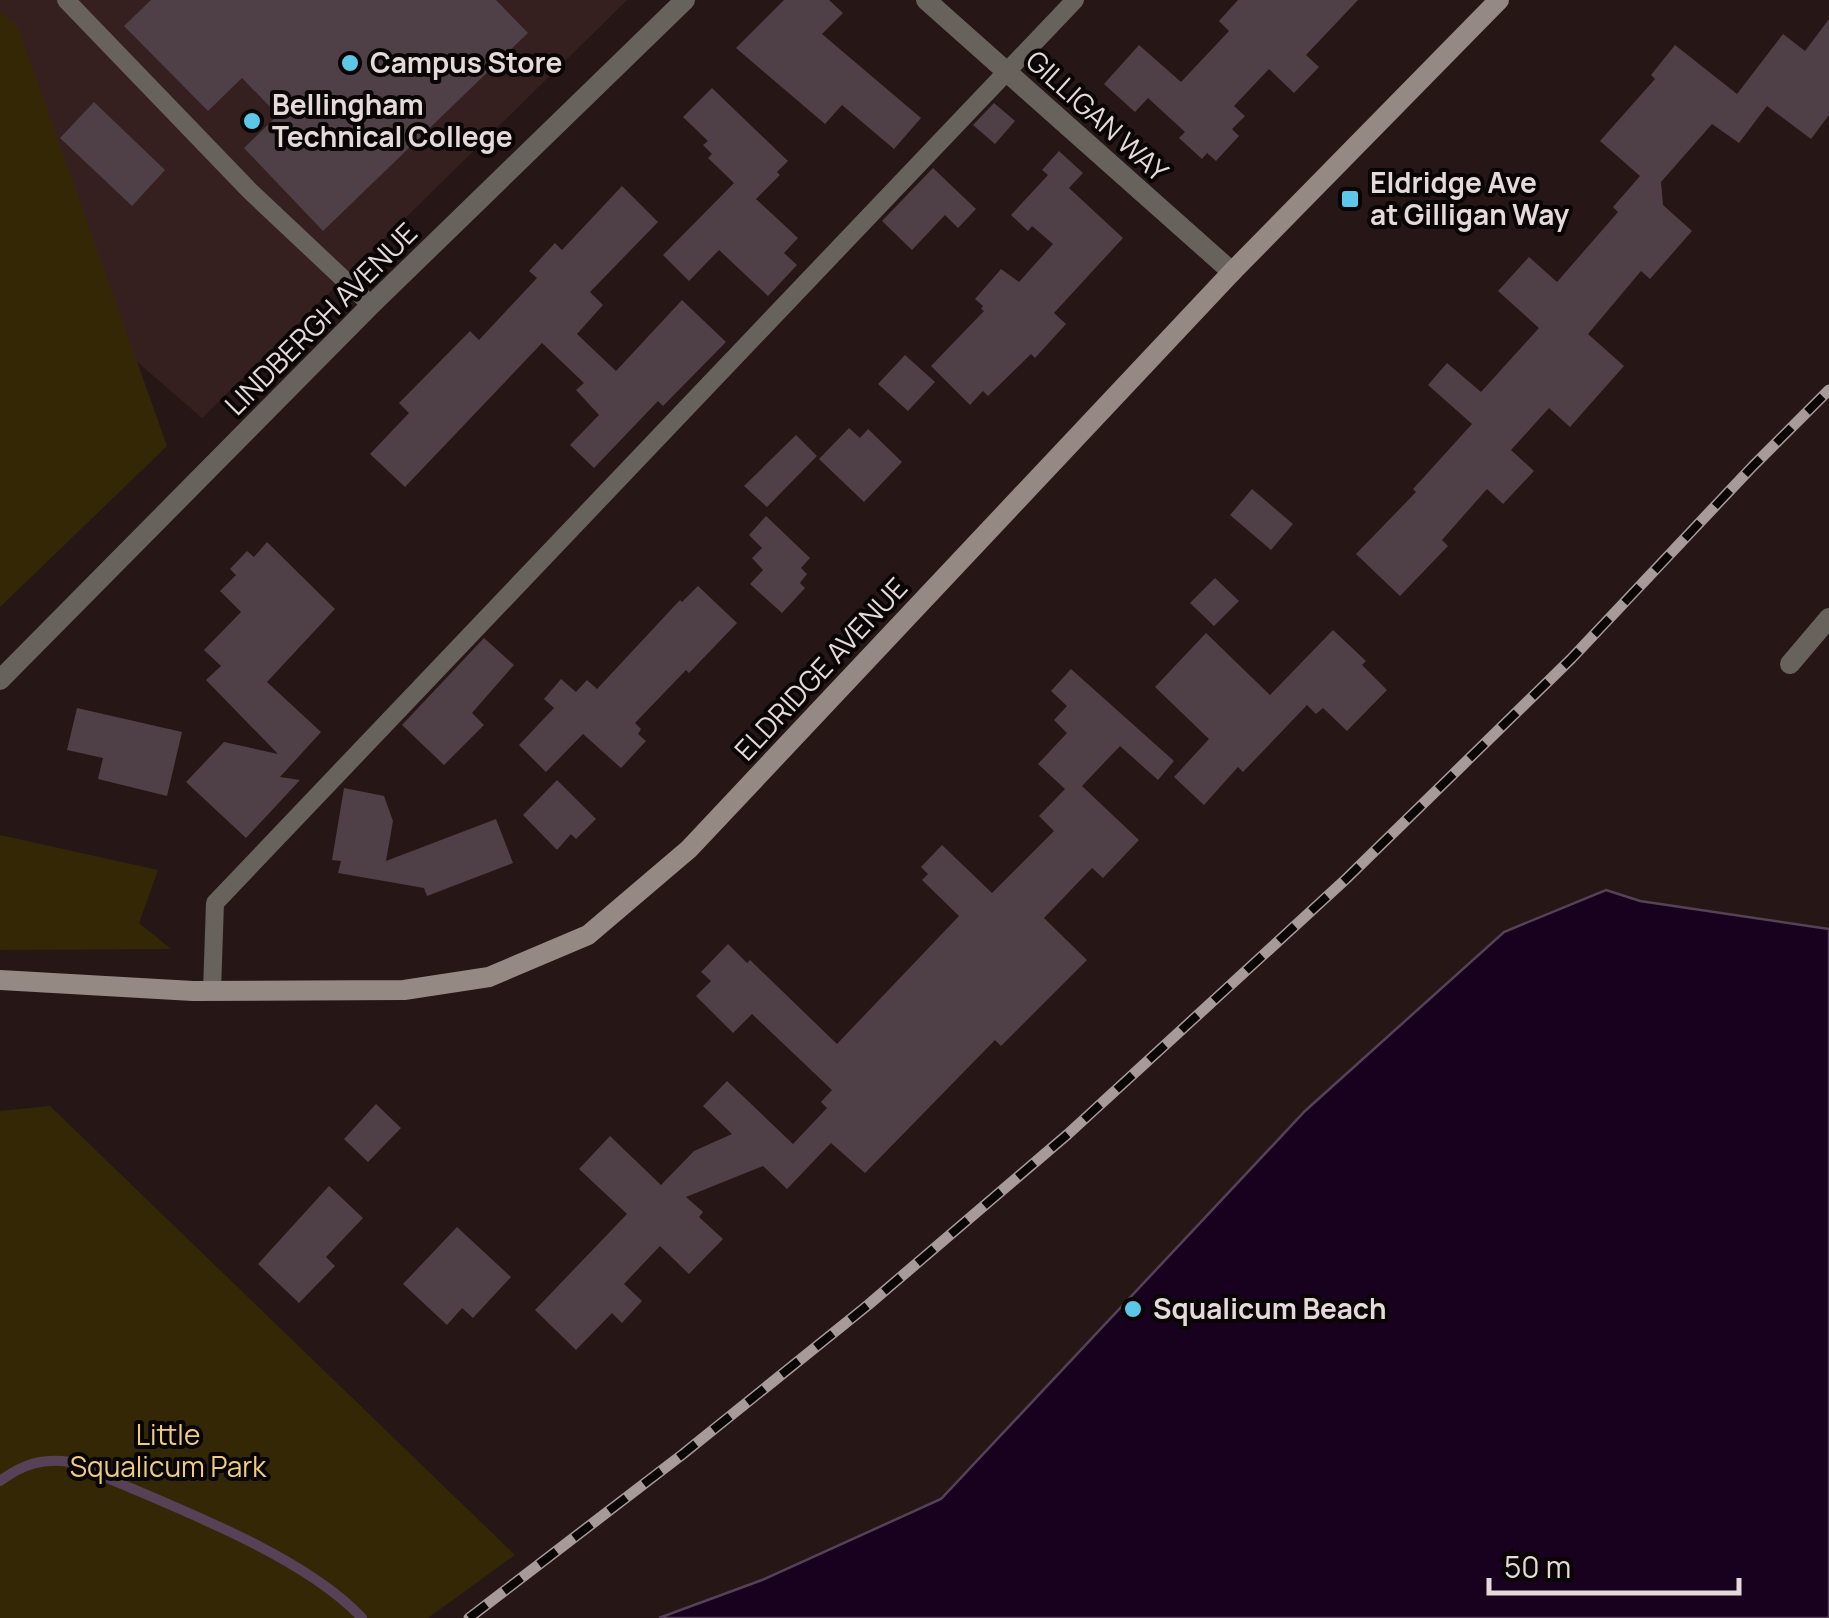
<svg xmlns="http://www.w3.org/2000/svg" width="1829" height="1618" viewBox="0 0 1829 1618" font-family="Manrope,sans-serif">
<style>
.built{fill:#35201f}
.green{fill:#342706}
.water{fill:#18001f;stroke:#564157;stroke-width:2.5}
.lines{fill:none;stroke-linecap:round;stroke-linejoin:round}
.stream{stroke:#564157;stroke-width:10}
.building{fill:#4f3f46}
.lane{stroke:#68625d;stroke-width:18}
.street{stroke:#68625d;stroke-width:20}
.secondary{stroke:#958a83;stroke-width:20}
.rail-casing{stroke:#a79b9a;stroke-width:11}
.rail{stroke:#0a0505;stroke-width:8;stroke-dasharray:22;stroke-linecap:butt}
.poi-dot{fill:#5cc7e7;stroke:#0a0505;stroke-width:4}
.labels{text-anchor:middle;stroke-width:8;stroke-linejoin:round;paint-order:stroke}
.poi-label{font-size:28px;font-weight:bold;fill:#e5dad9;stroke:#0a0505;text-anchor:start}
.street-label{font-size:28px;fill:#e5dad9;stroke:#0a0505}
.park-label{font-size:28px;fill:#eecd80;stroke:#0a0505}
</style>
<rect width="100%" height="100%" fill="#261716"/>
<!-- built -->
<path class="built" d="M0,0H627L202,418L0,243Z"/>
<!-- green -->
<g class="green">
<path d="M0,11L18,27L167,446L0,607Z"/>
<path d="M0,835L158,870L139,923L171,949L0,950Z"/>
<path d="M50,1106L515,1555L428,1618H0V1111Z"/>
</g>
<!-- water -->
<path class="water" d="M1606,890L1640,901L1829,929V1618H659L762,1580L941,1499L1305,1111L1504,932Z"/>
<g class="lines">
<!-- stream -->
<path class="stream" d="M0,1481C23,1464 42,1458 70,1462C155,1500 300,1551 362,1618"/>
</g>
<!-- building -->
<g class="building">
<path d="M151,0H496L528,33L323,231L244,148L278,115L242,78L208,111L124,26Z"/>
<path d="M784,0H829L843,13L822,34L921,118L894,149L842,105L825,124L736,48Z"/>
<path d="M1238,0H1358L1306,55L1319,67L1294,93L1269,69L1234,106L1245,116L1232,129L1239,136L1216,161L1207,153L1202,159L1179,138L1185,132L1148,98L1135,112L1104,84L1139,45L1181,82L1229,31L1219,21Z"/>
<path d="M1829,19V115L1811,139L1767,106L1739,143L1712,124L1661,182L1663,205L1692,231L1650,279L1641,271L1588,334L1624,366L1570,427L1549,408L1511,450L1534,471L1503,504L1487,489L1442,540L1448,546L1400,596L1356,554L1416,492L1413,489L1472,424L1428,385L1447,363L1481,392L1539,328L1498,291L1529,257L1557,282L1618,212L1613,207L1640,176L1600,141L1655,79L1651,75L1675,45L1737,94L1783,34L1805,51Z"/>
<path d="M712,88L788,161L777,172L780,175L756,199L798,238L784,253L797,265L768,296L719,250L689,281L663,255L734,183L708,158L712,154L703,145L708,141L683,117Z"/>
<path d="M94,102L165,170L132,206L60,138Z"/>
<path d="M994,103L1015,121L995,144L973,125Z"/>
<path d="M1059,151L1083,173L1069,188L1123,238L1054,313L1066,324L1035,358L1031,354L988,396L983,391L970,405L931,366L984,311L981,309L983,306L975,299L1001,269L1019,282L1053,244L1032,226L1028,231L1011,215L1048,175L1042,170Z"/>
<path d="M933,168L976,209L958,228L945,215L912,250L882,221Z"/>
<path d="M622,186L658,222L590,292L603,305L577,334L616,371L682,300L726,342L663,406L658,401L594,468L570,445L599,415L576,390L584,383L542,343L405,487L370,454L409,413L399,403L470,331L479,340L537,278L529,271L555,243L562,250Z"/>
<path d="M905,355L935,382L908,411L878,384Z"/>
<path d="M849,428L860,438L868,429L902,462L864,502L819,459Z"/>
<path d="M796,435L817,456L767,507L744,486Z"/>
<path d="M1252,489L1293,524L1271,550L1230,515Z"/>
<path d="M766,516L810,558L801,568L807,574L800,583L805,588L782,613L750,584L763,570L752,558L762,548L749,535Z"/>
<path d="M267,542L335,609L267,682L321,732L280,777L300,780L246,838L186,782L224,742L278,754L206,680L221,666L204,650L241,612L220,591L236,575L230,569L247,551L254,557Z"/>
<path d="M1215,578L1239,601L1214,626L1190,603Z"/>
<path d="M698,586L737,623L689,673L686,670L635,723L641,729L638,734L646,741L621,768L583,734L546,772L519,745L554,708L544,699L561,679L576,692L587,680L597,689L680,600L682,602Z"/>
<path d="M1333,630L1366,661L1362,665L1387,690L1347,731L1323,708L1316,714L1307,705L1243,772L1238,767L1204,805L1174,777L1209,739L1155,687L1206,633L1270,695Z"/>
<path d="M484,638L514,665L472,713L484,725L444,765L402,725Z"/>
<path d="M1071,669L1174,761L1158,780L1120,746L1082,786L1139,840L1103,878L1092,868L1044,918L1087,960L1001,1046L995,1040L865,1173L831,1143L787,1189L763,1166L686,1197L703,1212L699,1217L723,1239L689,1274L660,1246L624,1284L642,1301L622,1323L612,1313L576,1350L535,1310L627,1214L579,1169L610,1136L661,1185L694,1151L732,1134L703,1106L727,1081L793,1144L827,1108L821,1102L832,1090L752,1014L733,1033L696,996L711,981L701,972L728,944L747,963L750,960L837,1044L959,916L922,880L928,874L921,867L942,845L992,893L1054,831L1039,816L1065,789L1038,764L1067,733L1054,720L1067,706L1051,691Z"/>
<path d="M77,708L182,732L167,796L98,779L103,758L67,750Z"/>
<path d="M557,780L596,819L576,839L571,834L557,850L523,815Z"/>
<path d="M344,788L384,796L393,821L386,861L496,819L513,863L427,896L424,888L338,873L341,861L332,860Z"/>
<path d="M376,1104L401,1128L368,1162L344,1139Z"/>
<path d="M329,1186L363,1218L326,1257L335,1266L299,1303L258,1264Z"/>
<path d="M457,1227L511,1277L473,1318L462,1308L447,1325L403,1284Z"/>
</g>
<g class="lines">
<!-- lane -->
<g class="lane">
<path d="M66,0L250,191L371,305"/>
<path d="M212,991L215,903L1075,0"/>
</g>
<!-- street -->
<g class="street">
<path d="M926,0L1232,272"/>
<path d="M1790,664L1829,618"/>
<path d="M0,680L371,305L685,0"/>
</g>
<!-- secondary -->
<path class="secondary" d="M0,980L193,991L404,990L489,977L588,935L689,849L1232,272L1499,0"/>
<!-- rail casing -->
<g class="rail-casing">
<path id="rail" d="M469,1618L683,1454L868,1305L1068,1134L1346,879L1571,659L1753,466L1829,390"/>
</g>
<!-- rail -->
<use href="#rail" class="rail"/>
</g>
<!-- markers -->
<g class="poi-dot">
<circle cx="350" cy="63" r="10"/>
<circle cx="252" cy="121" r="10"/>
<rect x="1340" y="189" width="20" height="20" rx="5"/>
<circle cx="1133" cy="1309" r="10"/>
</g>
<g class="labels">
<!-- poi labels -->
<g class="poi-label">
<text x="370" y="73">Campus Store</text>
<text x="272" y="115">Bellingham<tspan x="272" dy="32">Technical College</tspan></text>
<text x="1370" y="193">Eldridge Ave<tspan x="1370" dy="32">at Gilligan Way</tspan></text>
<text x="1153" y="1319">Squalicum Beach</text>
</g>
<!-- street labels -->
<g class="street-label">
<text transform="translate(1097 116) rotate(42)" y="10">GILLIGAN WAY</text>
<text transform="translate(321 319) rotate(-45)" y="10">LINDBERGH AVENUE</text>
<text transform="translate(821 669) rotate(-47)" y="10">ELDRIDGE AVENUE</text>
</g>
<!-- park labels -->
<g class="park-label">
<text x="168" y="1445">Little<tspan x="168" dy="32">Squalicum Park</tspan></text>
</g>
</g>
<!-- scale -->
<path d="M1489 1578v15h250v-15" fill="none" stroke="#e5dad9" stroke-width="5"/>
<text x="1504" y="1578" font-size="30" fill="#e5dad9" stroke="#0a0505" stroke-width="8" paint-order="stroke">50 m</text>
</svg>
